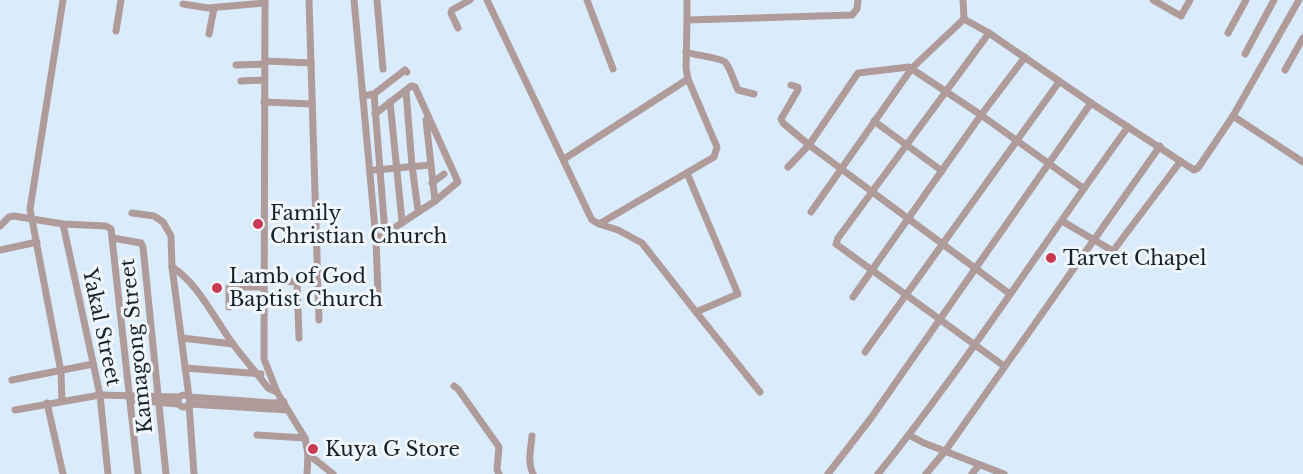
<svg xmlns="http://www.w3.org/2000/svg" width="1303" height="474" viewBox="0 0 1303 474" font-family="'Libre Baskerville',serif">
<style>
.lines{fill:none;stroke-linecap:round;stroke-linejoin:round}
.minor{stroke:#b09b9b;stroke-width:7}
.poi-dot{fill:#ca3a53;stroke:#f1f7fc;stroke-width:2}
.labels{text-anchor:middle;stroke-width:6;stroke-linejoin:round;paint-order:stroke}
.poi-label{font-size:20px;fill:#16222b;stroke:#f1f7fc;text-anchor:start}
.street-label{font-size:20px;fill:#16222b;stroke:#f1f7fc}
</style>
<rect width="100%" height="100%" fill="#daecfb"/>
<g class="lines">
<!-- minor -->
<g class="minor">
<path d="M265,0L264,359L277,392L305,438L308,454L307,474"/>
<path d="M309,0L319,320"/>
<path d="M354,0L376,240L378,294"/>
<path d="M377,0L383,69"/>
<path d="M487,0L589,214L592,220L599,224L714,157L717,147L688,79L686,68L687,20"/>
<path d="M587,0L613,69"/>
<path d="M687,0V20L852,15L857,9L858,0"/>
<path d="M963,0L964,19"/>
<path d="M1153,0L1181,16L1190,0"/>
<path d="M183,4L208,8L265,3"/>
<path d="M964,19L989,33L1091,103L1194,170L1198,168L1233,116L1299,0"/>
<path d="M458,28L451,13L452,10L470,0"/>
<path d="M116,31L121,0"/>
<path d="M989,33L838,238L836,244L1004,366"/>
<path d="M1228,33L1246,0"/>
<path d="M209,34L214,8"/>
<path d="M686,52C694,55 721,58 725,62C731,69 734,82 738,90L754,94"/>
<path d="M1245,54L1274,0"/>
<path d="M265,61L311,63"/>
<path d="M236,65L265,64"/>
<path d="M1285,70L1303,38"/>
<path d="M241,81L264,80"/>
<path d="M791,85L798,87V90L781,119L783,123L809,145L1010,294"/>
<path d="M406,91L412,166L418,210"/>
<path d="M374,94L385,233"/>
<path d="M363,96L374,94L405,70L407,72"/>
<path d="M264,102L312,104"/>
<path d="M390,102L402,221"/>
<path d="M375,114L411,86L415,87L458,182L435,201L376,240"/>
<path d="M1233,116L1303,162"/>
<path d="M426,120L435,201"/>
<path d="M874,121L942,171"/>
<path d="M564,159L688,79"/>
<path d="M788,167L809,145L858,73L909,67L981,115L1083,188"/>
<path d="M375,170L430,165"/>
<path d="M432,183L444,174"/>
<path d="M811,212L912,68L964,19"/>
<path d="M132,213L154,216L163,222L171,236L172,267L189,397L273,403L284,402"/>
<path d="M1062,221L1113,251L1180,162"/>
<path d="M63,224L100,395L108,474"/>
<path d="M599,224L618,230L642,243L696,312L738,294L687,173"/>
<path d="M0,226L9,217L14,216L63,224L106,226L111,229L138,474"/>
<path d="M113,238L141,243L143,247L166,474"/>
<path d="M0,250L37,242"/>
<path d="M172,267C198,283 215,320 233,344C244,359 257,373 268,388L277,392"/>
<path d="M263,280L297,282L299,338"/>
<path d="M853,297L981,115L1025,57"/>
<path d="M229,307V287H263"/>
<path d="M696,312L760,392"/>
<path d="M182,338L233,344"/>
<path d="M865,352L1059,82"/>
<path d="M185,368L261,374"/>
<path d="M12,380L93,364"/>
<path d="M454,386L458,389L499,447L497,470L499,474"/>
<circle cx="184" cy="401" r="6"/>
<path d="M128,397L131,400L178,404"/>
<path d="M62,401L61,372L30,209L63,0"/>
<path d="M47,403L63,474"/>
<path d="M15,410L100,395L178,397"/>
<path d="M257,435L305,438"/>
<path d="M909,435L924,443L1004,474"/>
<path d="M532,436C531,449 527,462 533,474"/>
<path d="M308,454L333,474"/>
<path d="M194,474L189,404L288,410"/>
<path d="M828,474L871,418L1091,103"/>
<path d="M878,474C967,363 1044,242 1128,127"/>
<path d="M926,474L946,450L1160,146"/>
<path d="M972,474L979,465"/>
</g>
</g>
<!-- markers -->
<g class="poi-dot">
<circle cx="258" cy="224" r="6"/>
<circle cx="1051" cy="258" r="6"/>
<circle cx="217" cy="288" r="6"/>
<circle cx="313" cy="449" r="6"/>
</g>
<g class="labels">
<!-- poi labels -->
<g class="poi-label">
<text x="270" y="220">Family<tspan x="270" dy="23">Christian Church</tspan></text>
<text x="1063" y="265">Tarvet Chapel</text>
<text x="229" y="283">Lamb of God<tspan x="229" dy="23">Baptist Church</tspan></text>
<text x="325" y="456">Kuya G Store</text>
</g>
<!-- street labels -->
<g class="street-label">
<text transform="translate(102 327) rotate(78)" y="7">Yakal Street</text>
<text transform="translate(136 346) rotate(-96)" y="7">Kamagong Street</text>
</g>
</g>
</svg>
